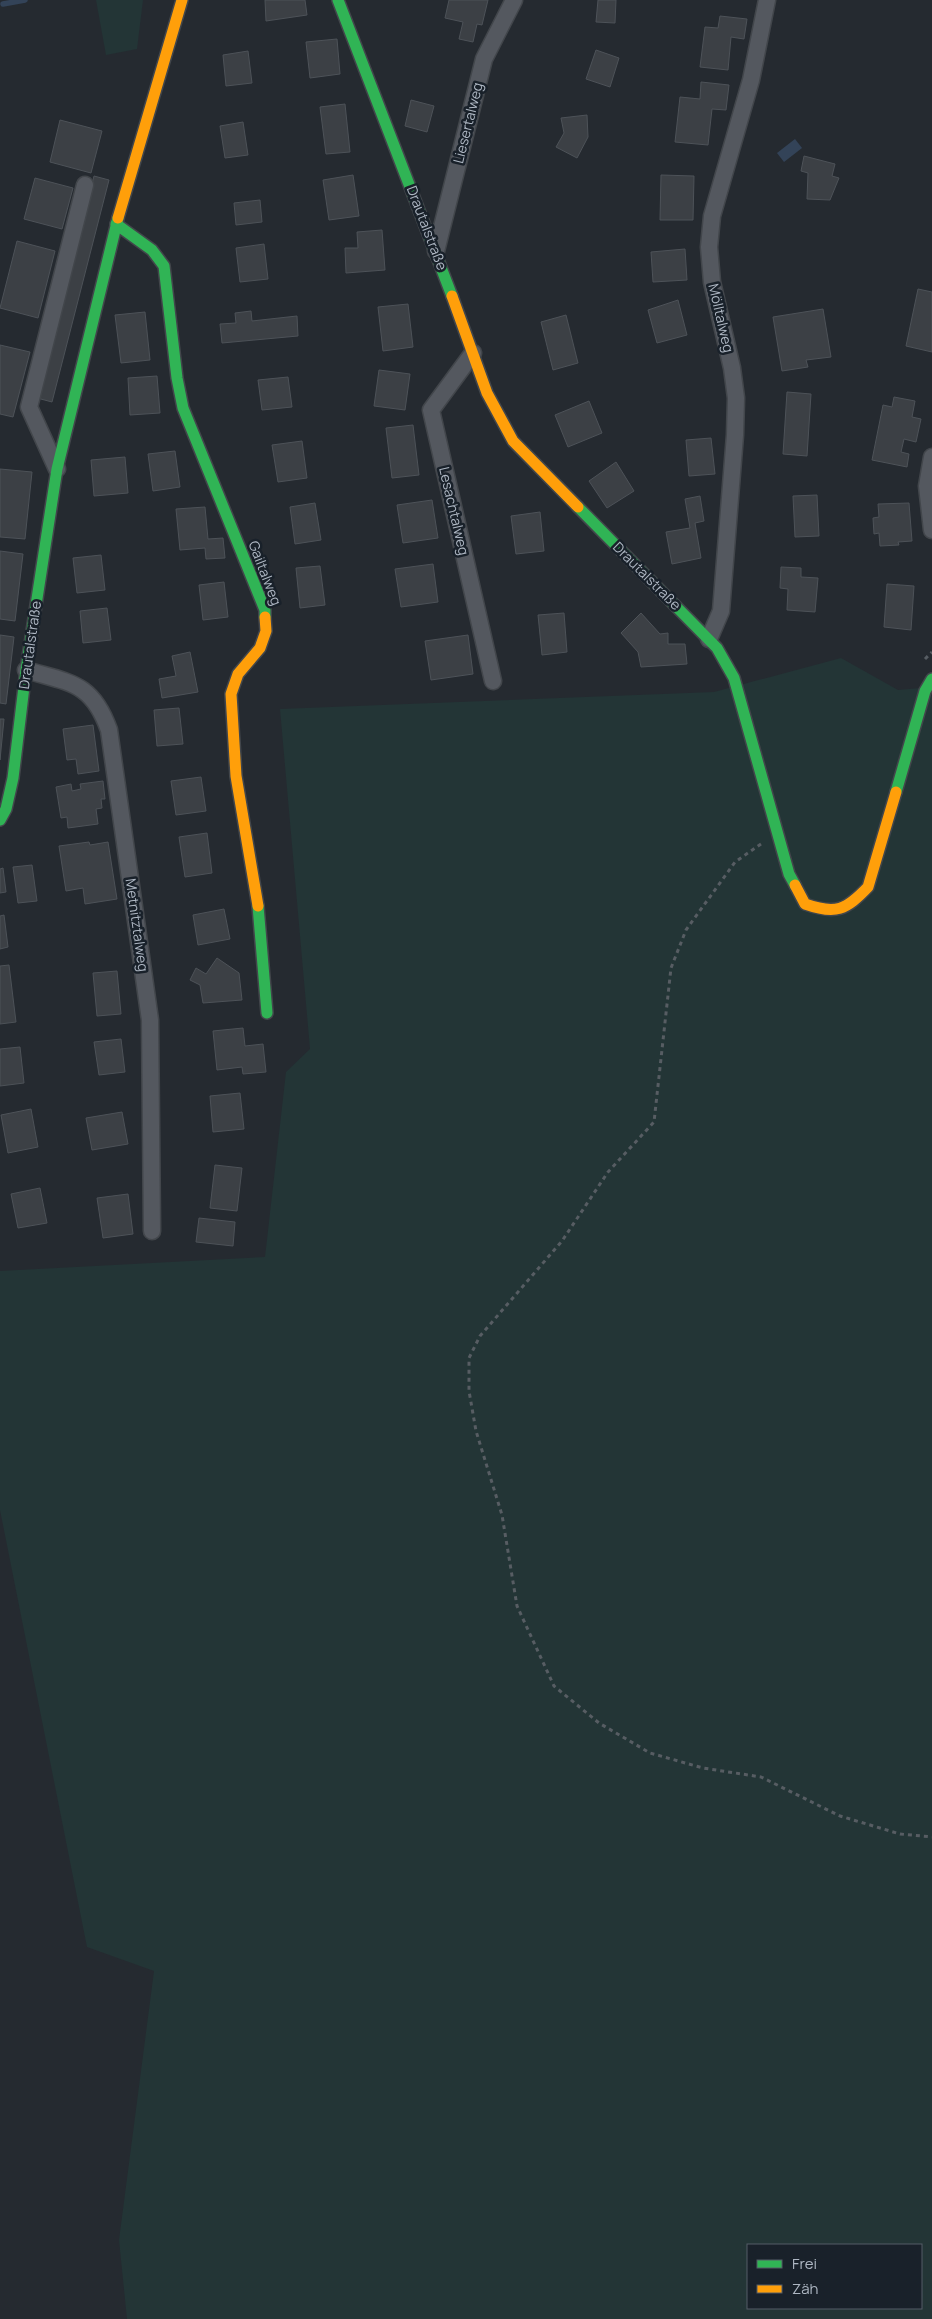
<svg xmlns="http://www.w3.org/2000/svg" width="932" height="2319" viewBox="0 0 932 2319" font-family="Manrope,sans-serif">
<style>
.green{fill:#233536;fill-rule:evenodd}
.water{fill:#334358}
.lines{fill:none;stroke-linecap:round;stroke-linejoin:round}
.stream{stroke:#334358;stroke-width:5.5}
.building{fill:#3c4045;stroke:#4d5258}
.street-casing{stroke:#42464b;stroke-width:19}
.fast-casing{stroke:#42464b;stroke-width:14}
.slow-casing{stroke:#42464b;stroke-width:14}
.path{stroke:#575d63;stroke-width:3;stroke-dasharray:4 4;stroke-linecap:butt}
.street{stroke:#54585f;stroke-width:16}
.fast{stroke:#30b455;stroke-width:11}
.slow{stroke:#ff9f0a;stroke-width:11}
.labels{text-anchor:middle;stroke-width:5;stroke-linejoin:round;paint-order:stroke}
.street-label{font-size:14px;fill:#aeb7c3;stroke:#19212a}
</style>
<rect width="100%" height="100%" fill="#252a30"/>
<!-- green -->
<g class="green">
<path d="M96,0H143L137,49L106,55Z"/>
<path d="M841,658L898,690L932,687V2319H127L119,2240L154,1971L87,1947L0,1510V1271L265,1257L286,1072L310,1049L280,709L714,692ZM748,2245H921V2308H748Z"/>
</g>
<!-- water -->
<path class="water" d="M795,139L802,148L784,162L777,153Z"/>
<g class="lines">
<!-- stream -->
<path class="stream" d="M3,4L25,0"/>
</g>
<!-- building -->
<g class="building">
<path d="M265,0H305L307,15L266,21Z"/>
<path d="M449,0H488L482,25L477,24L473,42L459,39L463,22L445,18Z"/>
<path d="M598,0H616L615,23L596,22Z"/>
<path d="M720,16L747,19L744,39L731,37L728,70L700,67L705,27L718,28Z"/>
<path d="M337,39L340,74L310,78L306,42Z"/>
<path d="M596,50L619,58L610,87L586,79Z"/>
<path d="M248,51L252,83L226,86L223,55Z"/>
<path d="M701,82L729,85L726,110L712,109L708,145L675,142L680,97L700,99Z"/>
<path d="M411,100L434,106L427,132L405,126Z"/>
<path d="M345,104L350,152L326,154L320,107Z"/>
<path d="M587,115L588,137L577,158L556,147L564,133L561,118Z"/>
<path d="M60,120L102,131L91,173L50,162Z"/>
<path d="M243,122L248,155L225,158L220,126Z"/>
<path d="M804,156L835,164L832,176L839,178L830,200L807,199L808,173L801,171Z"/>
<path d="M353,175L359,216L329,220L323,180Z"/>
<path d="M661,175L694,176L693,220H660Z"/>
<path d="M94,176L109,180L52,402L37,398Z"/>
<path d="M35,178L73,188L62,229L24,219Z"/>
<path d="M260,200L262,222L236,225L234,203Z"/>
<path d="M382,230L385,270L346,273L345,248H358L357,232Z"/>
<path d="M17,241L55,251L38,318L0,308Z"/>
<path d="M264,244L268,279L240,282L236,248Z"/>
<path d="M685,249L687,280L653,282L651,252Z"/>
<path d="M918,289L932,292V352L906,346Z"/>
<path d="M678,300L687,335L657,343L648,310Z"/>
<path d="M408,304L413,347L383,351L378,307Z"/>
<path d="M823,309L831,357L806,360L808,367L782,371L773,317Z"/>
<path d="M251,311L252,321L297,316L298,336L222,343L220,324L236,323L235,313Z"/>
<path d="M145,312L150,360L121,363L115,315Z"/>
<path d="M566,315L578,363L553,370L541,322Z"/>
<path d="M0,345L30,352L13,417L0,414Z"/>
<path d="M379,370L410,374L405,410L374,406Z"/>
<path d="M157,376L160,413L130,415L128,378Z"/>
<path d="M288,377L292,407L262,410L258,380Z"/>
<path d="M787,392L811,394L807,456L783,454Z"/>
<path d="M894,397L915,401L912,417L921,419L916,442L904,439L901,452L909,454L907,467L872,460L883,405L892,407Z"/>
<path d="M589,401L602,433L568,447L555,415Z"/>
<path d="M413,425L419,475L392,478L386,428Z"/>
<path d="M711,438L715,474L689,476L686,440Z"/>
<path d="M302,441L307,478L278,482L272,445Z"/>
<path d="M175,451L180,487L153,491L148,454Z"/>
<path d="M125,457L128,493L94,496L91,460Z"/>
<path d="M616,462L634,491L607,508L589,481Z"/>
<path d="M0,469L32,472L25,539L0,537Z"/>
<path d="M817,495L819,536L795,537L793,496Z"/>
<path d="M700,496L704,521L695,523L701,558L672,564L666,532L690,528L685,499Z"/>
<path d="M432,500L438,538L403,543L397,505Z"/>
<path d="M315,503L321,540L295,544L290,507Z"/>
<path d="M909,503L912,541L898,542L899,545L880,546L879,533L874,534L873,518L879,517L878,504Z"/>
<path d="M205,507L208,539L223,538L225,558L206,559L205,548L180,550L176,509Z"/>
<path d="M540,512L544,551L516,554L511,516Z"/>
<path d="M0,551L23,554L15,621L0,619Z"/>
<path d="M101,555L105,590L77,593L73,558Z"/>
<path d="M433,564L438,602L401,607L395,569Z"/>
<path d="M320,566L325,605L300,608L296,568Z"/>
<path d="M781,567L801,568V577L818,578L815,612L787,610L788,589L780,588Z"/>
<path d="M224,582L228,617L203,620L199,585Z"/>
<path d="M887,584L914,586L911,630L884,627Z"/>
<path d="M107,608L111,640L83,643L80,611Z"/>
<path d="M564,613L567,652L542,655L538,615Z"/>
<path d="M641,613L660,634L668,633V644H685L687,664L641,667L638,652L621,633Z"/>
<path d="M0,635L14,637L6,704L0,703Z"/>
<path d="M468,635L473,674L431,680L425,641Z"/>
<path d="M190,652L198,692L162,698L159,679L176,676L172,656Z"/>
<path d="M179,708L183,744L157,746L154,710Z"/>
<path d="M0,719H4L0,760Z"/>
<path d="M93,725L99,771L78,774L76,759L67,760L63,729Z"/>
<path d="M201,777L206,811L176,815L171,781Z"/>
<path d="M103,781L105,799H101L102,808L96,809L98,824L68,828L67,817L61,818L56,787L71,784L72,791L81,789L80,784Z"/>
<path d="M207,833L212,873L185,877L179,837Z"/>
<path d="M89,842L90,845L108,842L117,899L85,904L83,888L66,891L59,846Z"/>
<path d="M32,865L37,901L18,903L13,867Z"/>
<path d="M3,868L6,892L0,893V869Z"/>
<path d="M224,909L230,939L198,945L193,915Z"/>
<path d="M4,915L8,947L0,949V916Z"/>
<path d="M217,958L239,973L242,1000L203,1003L200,985L190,980L196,968L206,974Z"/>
<path d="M9,965L16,1022L0,1024V966Z"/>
<path d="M117,971L121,1014L97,1016L93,973Z"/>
<path d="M243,1028L245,1046L263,1044L266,1072L243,1074L242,1067L217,1070L213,1031Z"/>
<path d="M121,1039L125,1072L99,1075L94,1042Z"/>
<path d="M20,1047L24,1083L0,1086V1049Z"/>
<path d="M240,1093L244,1129L213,1132L210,1096Z"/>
<path d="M31,1109L38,1147L8,1153L1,1115Z"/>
<path d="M122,1112L128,1144L92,1150L86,1118Z"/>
<path d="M215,1165L242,1168L237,1211L210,1208Z"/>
<path d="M40,1188L47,1223L18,1228L11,1194Z"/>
<path d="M128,1194L133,1234L103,1238L97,1198Z"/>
<path d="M199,1218L235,1222L233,1246L196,1242Z"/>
</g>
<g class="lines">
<!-- street casing -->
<g class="street-casing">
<g id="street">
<path d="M436,251L484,59L514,0"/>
<path d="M473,353L431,410L493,681"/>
<path d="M932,457L927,486L932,530"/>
<path d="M57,469L29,407L85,185"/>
<path d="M709,639L721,611L735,435L736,398L732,368L712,282L709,247L712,216L751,80L767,0"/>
<path d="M26,670C70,683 92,682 109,730L150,1020L152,1231"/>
</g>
</g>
<!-- fast casing -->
<g class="fast-casing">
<g id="fast">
<path d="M338,0L452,296"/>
<path d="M116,224L152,250L164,266L177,378L183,408L265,610V617"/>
<path d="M578,507L717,648L734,678L789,874L795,885"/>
<path d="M896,792L925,691L932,679"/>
<path d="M0,820L6,809L13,778L26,670L57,469L118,218"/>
<path d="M258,906L267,1013"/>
</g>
</g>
<!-- slow casing -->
<g class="slow-casing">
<g id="slow">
<path d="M118,218L182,0"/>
<path d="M452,296L487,393L513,441L578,507"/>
<path d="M795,885L805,904C836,915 846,910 868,887L896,792"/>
<path d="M258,906L236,776L231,694L238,674L260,648L266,631L265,617"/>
</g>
</g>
<!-- path -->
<g class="path">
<path d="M925,659L932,652"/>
<path d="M761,844L735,862L686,930L671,968L654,1122L608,1172L562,1241L480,1336L469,1358V1391L476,1431L502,1515L517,1606L554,1686L599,1723L650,1753L703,1768L761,1777L840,1816L900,1834L932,1837"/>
</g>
<!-- street -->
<use href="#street" class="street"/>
<!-- fast -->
<use href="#fast" class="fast"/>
<!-- slow -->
<use href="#slow" class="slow"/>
</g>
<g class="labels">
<!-- street labels -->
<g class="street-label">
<text transform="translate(468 123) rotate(-76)" y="5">Liesertalweg</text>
<text transform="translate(427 228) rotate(69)" y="5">Drautalstraße</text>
<text transform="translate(721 318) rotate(77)" y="5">Mölltalweg</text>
<text transform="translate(454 511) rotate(77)" y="5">Lesachtalweg</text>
<text transform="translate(265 573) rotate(69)" y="5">Gailtalweg</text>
<text transform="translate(647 576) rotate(45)" y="5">Drautalstraße</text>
<text transform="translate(30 645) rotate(-82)" y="5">Drautalstraße</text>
<text transform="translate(137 925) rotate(82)" y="5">Metnitztalweg</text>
</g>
</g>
<!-- legend -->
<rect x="747" y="2244" width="175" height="65" fill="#19212a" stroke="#555d67"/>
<rect x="757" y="2260" width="25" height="8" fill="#30b455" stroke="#555d67"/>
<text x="792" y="2269" font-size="15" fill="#aeb7c3">Frei</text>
<rect x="757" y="2285" width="25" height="8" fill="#ff9f0a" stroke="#555d67"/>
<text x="792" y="2294" font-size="15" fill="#aeb7c3">Zäh</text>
</svg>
